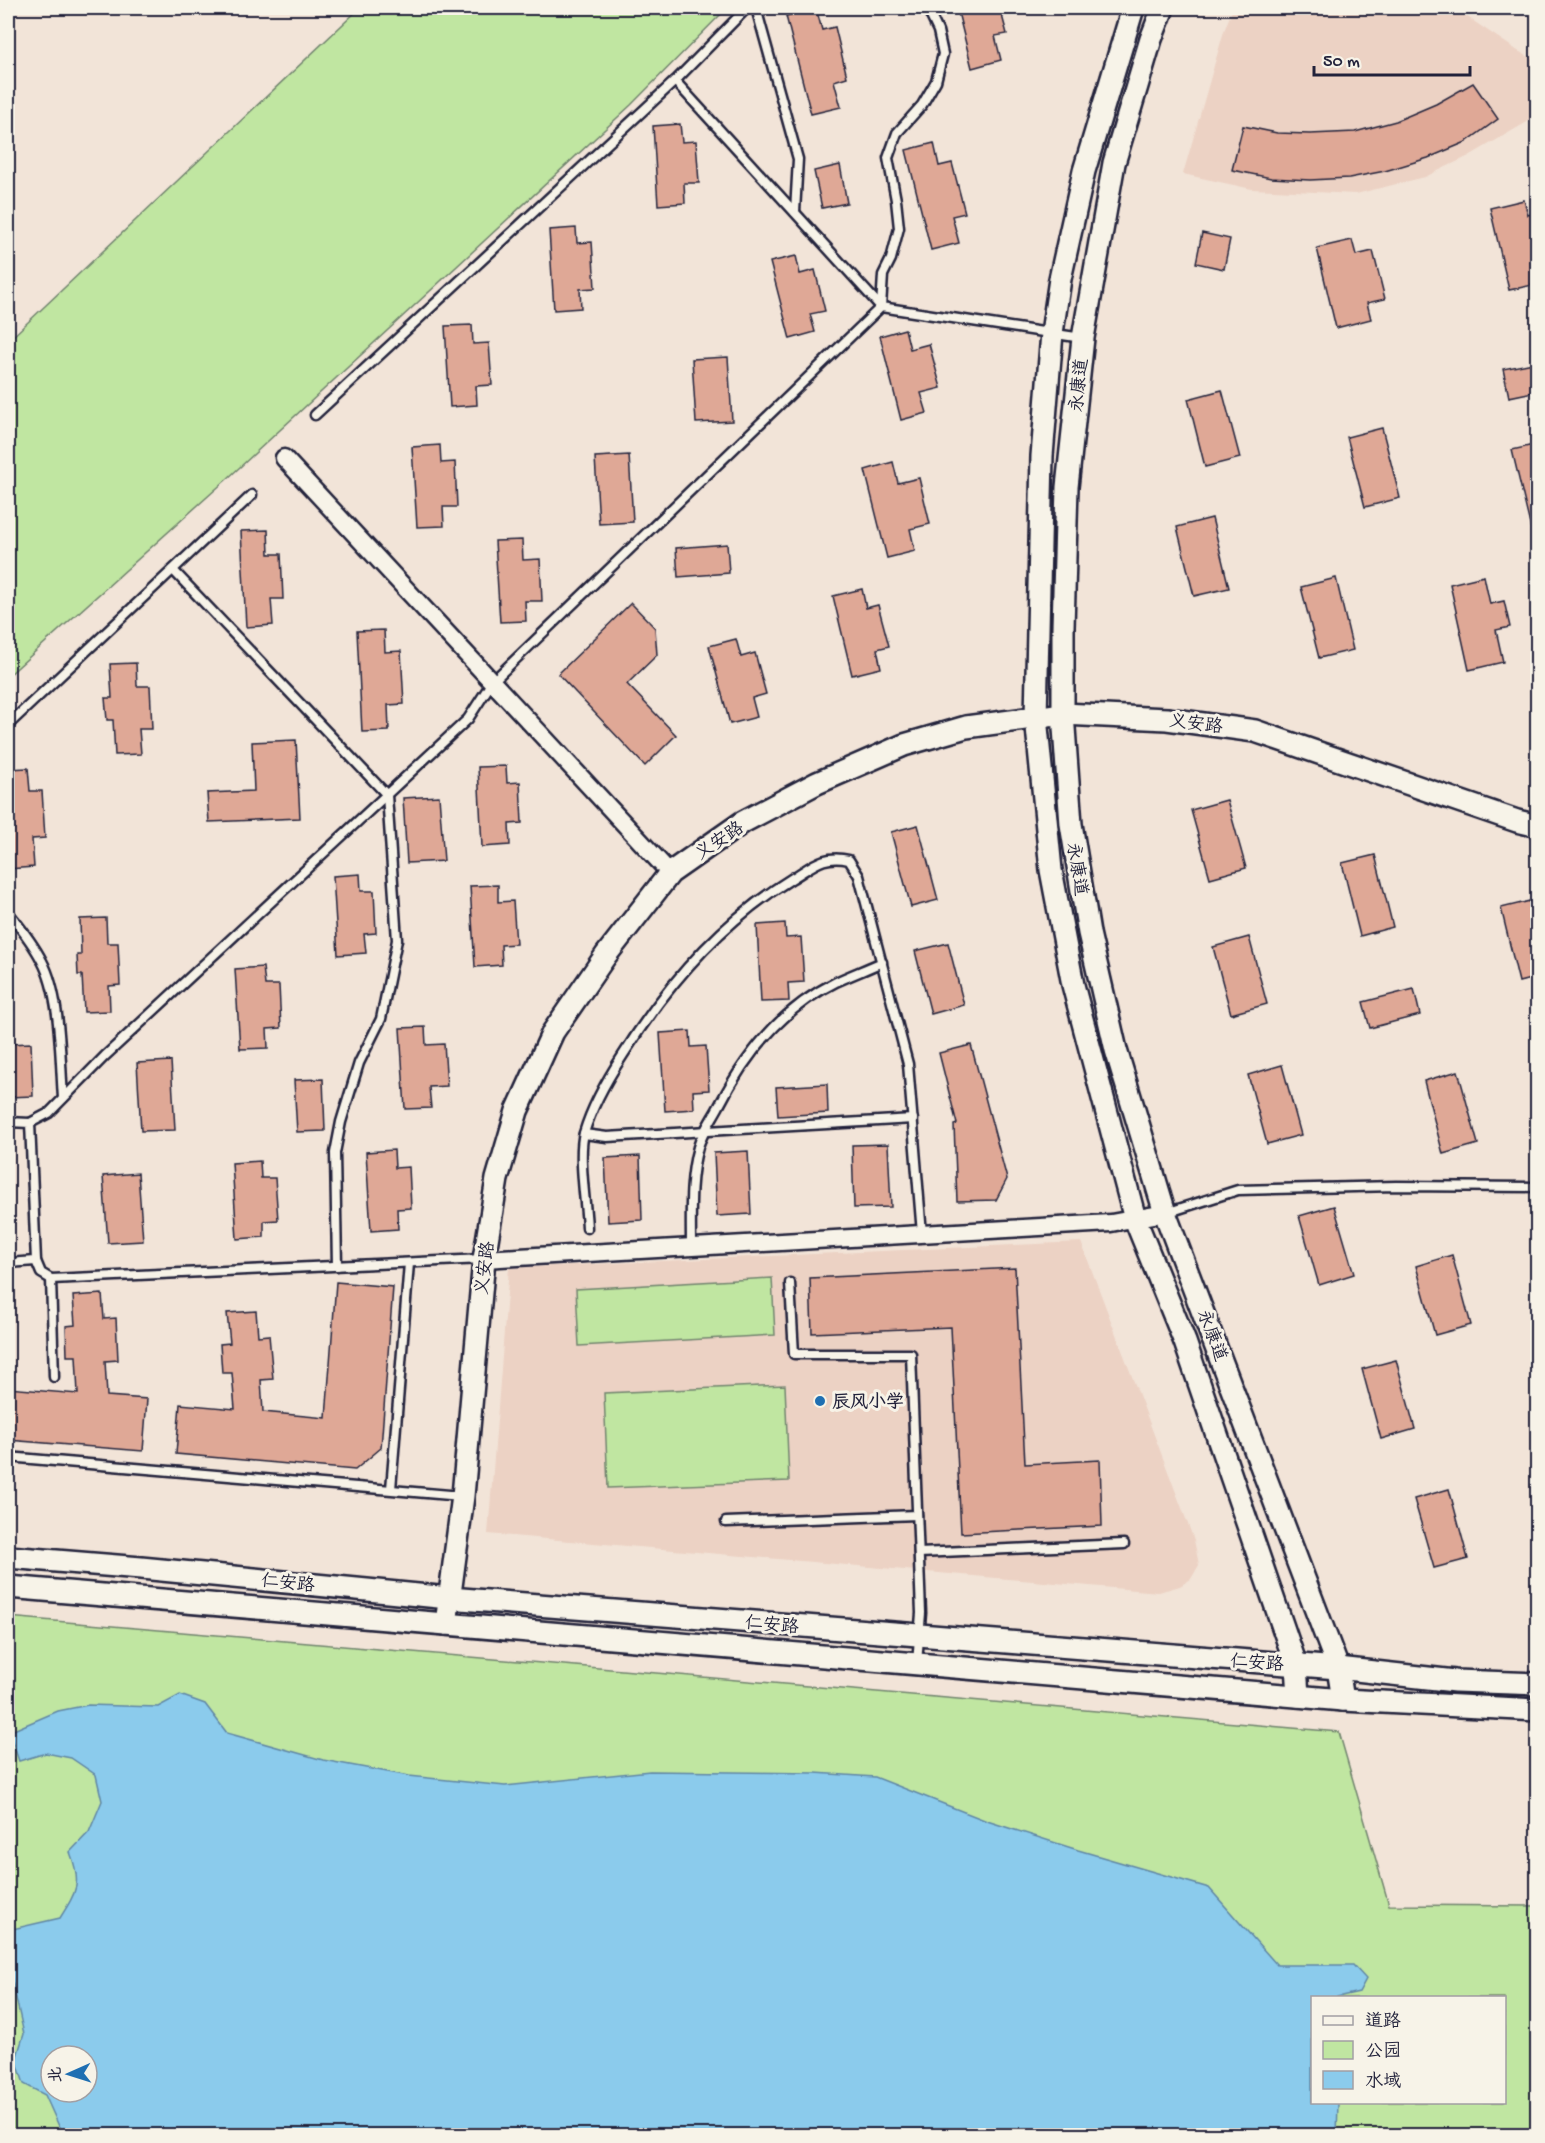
<svg xmlns="http://www.w3.org/2000/svg" width="1545" height="2143" viewBox="0 0 1545 2143" font-family="'Gochi Hand','LXGW WenKai TC',sans-serif">
<style>
.built{fill:#ecd2c4}
.green{fill:#c0e6a1;stroke:#71846e;stroke-width:1.5;fill-rule:evenodd}
.water{fill:#8bcbec;stroke:#6187a5;stroke-width:1.5;fill-rule:evenodd}
.building{fill:#dfa896;stroke:#22223b;stroke-width:1.5}
.lines{fill:none;stroke-linecap:round;stroke-linejoin:round}
.service-casing{stroke:#22223b;stroke-width:13}
.minor-casing{stroke:#22223b;stroke-width:21}
.tertiary-casing{stroke:#22223b;stroke-width:26}
.service{stroke:#f7f3e8;stroke-width:8}
.minor{stroke:#f7f3e8;stroke-width:16}
.tertiary{stroke:#f7f3e8;stroke-width:21}
.poi-dot{fill:#1f6fb2;stroke:#f7f3e8;stroke-width:2}
.labels{text-anchor:middle;stroke-width:6;stroke-linejoin:round;paint-order:stroke}
.street-label{font-size:18px;fill:#22223b;stroke:#f7f3e8}
.poi-label{font-size:18px;font-weight:bold;fill:#22223b;stroke:#f7f3e8;text-anchor:start}
</style>
<rect width="100%" height="100%" fill="#f2e4d8"/>
<filter id="ink" filterUnits="userSpaceOnUse"><feTurbulence type="fractalNoise" baseFrequency=".0167" numOctaves="2"/><feDisplacementMap in="SourceGraphic" scale="12" xChannelSelector="R" yChannelSelector="G"/><feConvolveMatrix kernelMatrix="1 2 1 2 8 2 1 2 1" color-interpolation-filters="sRGB"/></filter>
<g filter="url(#ink)">
<!-- built -->
<g class="built">
<path d="M1233,8H1454L1518,51L1537,61V112L1527,122L1469,156L1425,177L1356,194L1252,189L1183,174L1224,31Z"/>
<path d="M1081,1242L1194,1540L1199,1565L1191,1579L1180,1586L1159,1592L488,1534L509,1268Z"/>
</g>
<!-- green -->
<g class="green">
<path d="M360,8H727L631,105L226,480L8,676V341Z"/>
<path d="M772,1278L775,1335L579,1346L576,1289Z"/>
<path d="M785,1385L789,1481L608,1488L604,1393Z"/>
<path d="M8,1617L1339,1732L1389,1905L1537,1906V2135H8ZM1312,1998H1504V2102H1312ZM51,2056H87V2092H51Z"/>
</g>
<!-- water -->
<path class="water" d="M180,1695L205,1704L227,1733L323,1760L409,1776L505,1786L650,1771L815,1773L875,1777L987,1821L1078,1850L1209,1888L1277,1965H1353L1366,1979L1359,1992L1337,1997L1312,1998V2102L1338,2103L1337,2135H63L45,2095L24,2084L16,2059L24,2034L11,1976L8,1930L60,1918C77,1891 82,1883 70,1852L89,1832L102,1801L96,1775L71,1758L46,1753L19,1761L9,1732L58,1711L88,1705L158,1707ZM51,2056H87V2092H51Z"/>
<!-- building -->
<g class="building">
<path d="M816,8L822,30L835,27L847,77L834,81L841,107L811,114L786,16Z"/>
<path d="M957,8H1000L1007,34L995,36L1001,60L972,68Z"/>
<path d="M1473,83L1498,119L1466,142L1428,158L1385,171L1349,178L1310,180L1271,178L1232,170L1243,126L1277,133L1310,134L1355,132L1396,121L1436,104Z"/>
<path d="M680,124L682,142L696,141L699,183H684L685,203L658,205L653,126Z"/>
<path d="M934,143L939,166L952,163L965,213L952,216L959,243L931,250L906,150Z"/>
<path d="M840,165L847,203L822,208L814,171Z"/>
<path d="M1524,200L1528,215L1538,213V284L1509,290L1490,208Z"/>
<path d="M576,228L577,243L592,242L595,288L580,289L581,308L554,310L549,230Z"/>
<path d="M1202,233L1230,239L1224,269L1196,263Z"/>
<path d="M1352,240L1356,255L1373,251L1385,299L1367,303L1371,319L1336,328L1317,248Z"/>
<path d="M796,256L800,274L815,270L825,311L810,314L815,332L790,339L770,262Z"/>
<path d="M472,325L473,344L489,343L492,385L476,386L477,405L450,407L445,326Z"/>
<path d="M905,329L910,349L929,344L941,388L921,393L927,413L901,420L880,336Z"/>
<path d="M728,357L732,421L696,423L692,359Z"/>
<path d="M1538,362V391L1509,397L1503,369Z"/>
<path d="M1222,390L1240,458L1205,467L1188,399Z"/>
<path d="M1382,428L1400,498L1365,507L1347,437Z"/>
<path d="M1538,444V528L1531,529L1512,450Z"/>
<path d="M440,445L441,463L455,462L457,507H443L444,526L417,527L412,447Z"/>
<path d="M629,455L633,522L599,524L595,457Z"/>
<path d="M893,462L898,483L919,478L930,524L910,529L915,551L887,558L865,470Z"/>
<path d="M1212,518L1229,588L1194,596L1177,527Z"/>
<path d="M268,530L269,554H281L283,599H271L273,625L246,627L241,531Z"/>
<path d="M522,540L523,560L540,559L542,601H525L526,621L500,622L495,541Z"/>
<path d="M727,544L729,573L678,577L676,548Z"/>
<path d="M1484,576L1490,604L1504,601L1510,627L1496,630L1503,662L1469,670L1450,584Z"/>
<path d="M1336,578L1353,650L1319,658L1301,587Z"/>
<path d="M862,589L866,608L878,605L889,646L877,649L881,668L852,675L833,596Z"/>
<path d="M631,603L655,628L657,655L627,684L676,735L645,766L558,674Z"/>
<path d="M384,630L385,652L401,651L404,704L388,705L389,731L362,732L357,631Z"/>
<path d="M736,639L741,657L755,653L766,694L752,698L757,717L730,724L709,646Z"/>
<path d="M136,663L137,686H150L152,729H139L141,754L115,755L113,720H107L105,698H112L110,664Z"/>
<path d="M296,740L300,818L209,822L207,793L254,791L252,742Z"/>
<path d="M506,766L507,783L520,782L522,823L509,824L510,845L482,847L478,767Z"/>
<path d="M28,768L30,791H42L45,838L32,839L34,867L8,869V769Z"/>
<path d="M439,796L444,861L407,863L403,798Z"/>
<path d="M1227,800L1246,868L1210,878L1191,810Z"/>
<path d="M918,825L938,900L911,907L891,832Z"/>
<path d="M1375,855L1393,927L1360,936L1342,863Z"/>
<path d="M360,874L361,891H374L376,933L364,934L366,953L338,955L333,876Z"/>
<path d="M498,885V902L513,901L516,944L501,945L502,965L475,967L470,886Z"/>
<path d="M1534,900L1538,914V977L1519,982L1501,908Z"/>
<path d="M106,918L107,943H118L120,985L109,986L110,1011L84,1012L82,975H78L77,955H81L80,919Z"/>
<path d="M785,923L786,938L801,937L804,982L788,983L789,1001L761,1002L757,925Z"/>
<path d="M1249,937L1267,1004L1231,1014L1213,947Z"/>
<path d="M948,943L964,1005L931,1014L915,951Z"/>
<path d="M263,967L265,985H279L281,1028L267,1029L268,1048L240,1049L235,969Z"/>
<path d="M1414,989L1420,1015L1370,1028L1363,1002Z"/>
<path d="M425,1027L426,1045L444,1044L447,1086L429,1087L431,1108L405,1109L400,1028Z"/>
<path d="M690,1031L691,1047L706,1046L709,1090L693,1091L694,1109L665,1111L660,1033Z"/>
<path d="M31,1043L33,1096L8,1097V1044Z"/>
<path d="M971,1045L1007,1179L996,1200L957,1201L954,1125L957,1124L939,1053Z"/>
<path d="M171,1061L175,1130L141,1131L137,1063Z"/>
<path d="M1282,1065L1301,1135L1267,1144L1248,1075Z"/>
<path d="M1458,1071L1478,1144L1443,1154L1424,1081Z"/>
<path d="M323,1079L325,1131L297,1132L294,1080Z"/>
<path d="M827,1084L828,1113L778,1116L776,1087Z"/>
<path d="M888,1144L891,1207L854,1208L852,1145Z"/>
<path d="M394,1150L395,1168L409,1167L411,1208L397,1209L398,1229L371,1231L366,1152Z"/>
<path d="M748,1151L751,1214L717,1216L714,1153Z"/>
<path d="M640,1156L642,1220L608,1222L605,1158Z"/>
<path d="M260,1161L261,1178H275L278,1220L264,1221V1237L237,1239L232,1163Z"/>
<path d="M138,1173L143,1241L108,1243L103,1176Z"/>
<path d="M1334,1206L1354,1274L1319,1285L1299,1216Z"/>
<path d="M1452,1255L1471,1325L1435,1335L1416,1266Z"/>
<path d="M1015,1268L1025,1464L1100,1460L1102,1526L961,1533L951,1327L812,1333L810,1278Z"/>
<path d="M336,1282L393,1287L381,1448L355,1470L176,1454L180,1404L235,1409L232,1373H222L220,1344L230,1343L227,1313L256,1311L258,1336L269,1335L273,1379L261,1380L263,1412L326,1418Z"/>
<path d="M102,1294L104,1319L116,1318L118,1360L105,1361L107,1396L147,1399L143,1451L8,1440V1388L78,1394L76,1356H67L66,1326L75,1325L73,1296Z"/>
<path d="M1396,1360L1415,1429L1381,1439L1362,1369Z"/>
<path d="M1449,1489L1468,1559L1434,1568L1414,1499Z"/>
</g>
<g class="lines">
<!-- service casing -->
<g class="service-casing">
<g id="service">
<path d="M756,8L798,159L795,212"/>
<path d="M927,8L938,31L943,54L936,81L922,105L897,133L888,158L896,200L899,228L891,259L883,275L881,307L1082,338"/>
<path d="M675,81L747,8"/>
<path d="M173,570L387,795L397,940L381,1019L359,1063L341,1122L335,1153L337,1266"/>
<path d="M8,725L252,495"/>
<path d="M8,912C20,927 33,943 42,961C61,996 60,1058 63,1098"/>
<path d="M8,1122L30,1123L36,1261L41,1273L51,1279L483,1259"/>
<path d="M30,1123L49,1113L105,1056L468,719L492,682L881,307L675,81L315,415"/>
<path d="M584,1134L607,1137L913,1119"/>
<path d="M1166,1213L1238,1190L1396,1186L1538,1187"/>
<path d="M587,1228C586,1203 578,1156 584,1133C592,1106 608,1078 623,1055C666,986 721,922 791,879C813,866 823,854 849,860L859,876L908,1064L922,1234"/>
<path d="M691,1247C691,1213 689,1179 698,1147C702,1133 712,1119 719,1106C745,1055 783,1008 836,982C851,975 867,969 882,962"/>
<path d="M8,1263L36,1261"/>
<path d="M51,1279L54,1377"/>
<path d="M790,1283L794,1354H911L921,1613L917,1663"/>
<path d="M8,1457L461,1496"/>
<path d="M391,1489L409,1263"/>
<path d="M726,1522L917,1515"/>
<path d="M919,1553L1124,1544"/>
</g>
</g>
<!-- minor casing -->
<g class="minor-casing">
<g id="minor">
<path d="M284,458L670,873"/>
<path d="M484,1259L1111,1223L1165,1213"/>
</g>
</g>
<!-- tertiary casing -->
<g class="tertiary-casing">
<g id="tertiary">
<path d="M1133,8L1084,171L1060,279L1052,333L1042,456L1036,717L1051,870L1073,985L1135,1219L1185,1342L1296,1665L1298,1696"/>
<path d="M1163,8L1151,39L1114,163L1083,338L1067,487L1063,627V714L1071,824L1089,933L1116,1050L1165,1213L1338,1668L1343,1700"/>
<path d="M8,1557L141,1568L449,1598L1338,1668L1455,1681L1538,1684"/>
<path d="M8,1587L1343,1700L1538,1710"/>
<path d="M446,1624L463,1496L484,1259L497,1179L517,1111L553,1032L606,955L670,873L743,822L817,783L904,745L966,727L1063,714L1167,719L1255,731L1517,821L1538,826"/>
</g>
</g>
<!-- service -->
<use href="#service" class="service"/>
<!-- minor -->
<use href="#minor" class="minor"/>
<!-- tertiary -->
<use href="#tertiary" class="tertiary"/>
</g>
</g>
<!-- markers -->
<circle class="poi-dot" cx="820" cy="1401" r="6"/>
<g class="labels">
<!-- street labels -->
<g class="street-label">
<text transform="translate(1078 385) rotate(-84)" y="6">永康道</text>
<text transform="translate(1196 723) rotate(7)" y="6">义安路</text>
<text transform="translate(719 840) rotate(-34)" y="6">义安路</text>
<text transform="translate(1078 869) rotate(81)" y="6">永康道</text>
<text transform="translate(484 1268) rotate(-83)" y="6">义安路</text>
<text transform="translate(1213 1335) rotate(69)" y="6">永康道</text>
<text transform="translate(288 1582) rotate(6)" y="6">仁安路</text>
<text transform="translate(772 1624) rotate(5)" y="6">仁安路</text>
<text transform="translate(1257 1662) rotate(4)" y="6">仁安路</text>
</g>
<!-- poi labels -->
<g class="poi-label">
<text x="832" y="1407">辰风小学</text>
</g>
</g>
<!-- margin -->
<rect width="1545" height="2143" fill="none" stroke="#f7f3e8" stroke-width="30"/>
<rect x="15" y="15" width="1515" height="2113" fill="none" stroke="#22223b" stroke-width="2" filter="url(#ink)"/>
<!-- legend -->
<rect x="1311" y="1996" width="195" height="108" fill="#f7f3e8" stroke="#a29fa3" stroke-width="1.5"/>
<rect x="1323" y="2016" width="30" height="9" fill="#f7f3e8" stroke="#a29fa3" stroke-width="1.5"/>
<text x="1365" y="2026" font-size="18" fill="#22223b">道路</text>
<rect x="1323" y="2041" width="30" height="18" fill="#c0e6a1" stroke="#a29fa3" stroke-width="1.5"/>
<text x="1365" y="2056" font-size="18" fill="#22223b">公园</text>
<rect x="1323" y="2071" width="30" height="18" fill="#8bcbec" stroke="#a29fa3" stroke-width="1.5"/>
<text x="1365" y="2086" font-size="18" fill="#22223b">水域</text>
<!-- north arrow -->
<g transform="translate(69 2074) rotate(267)"><circle r="28" fill="#f7f3e8" stroke="#a29fa3" stroke-width="1.5"/>
<path d="M0-4.5L10 22L0 15L-10 22Z" fill="#1f6fb2"/>
<text y="-9" font-size="16" font-weight="bold" text-anchor="middle" fill="#22223b">北</text>
</g>
<!-- scale -->
<path d="M1314 66v9h156v-9" fill="none" stroke="#22223b" stroke-width="3"/>
<text x="1323" y="66" font-size="18" fill="#22223b" stroke="#f7f3e8" stroke-width="4.5" paint-order="stroke">50 m</text>
</svg>
